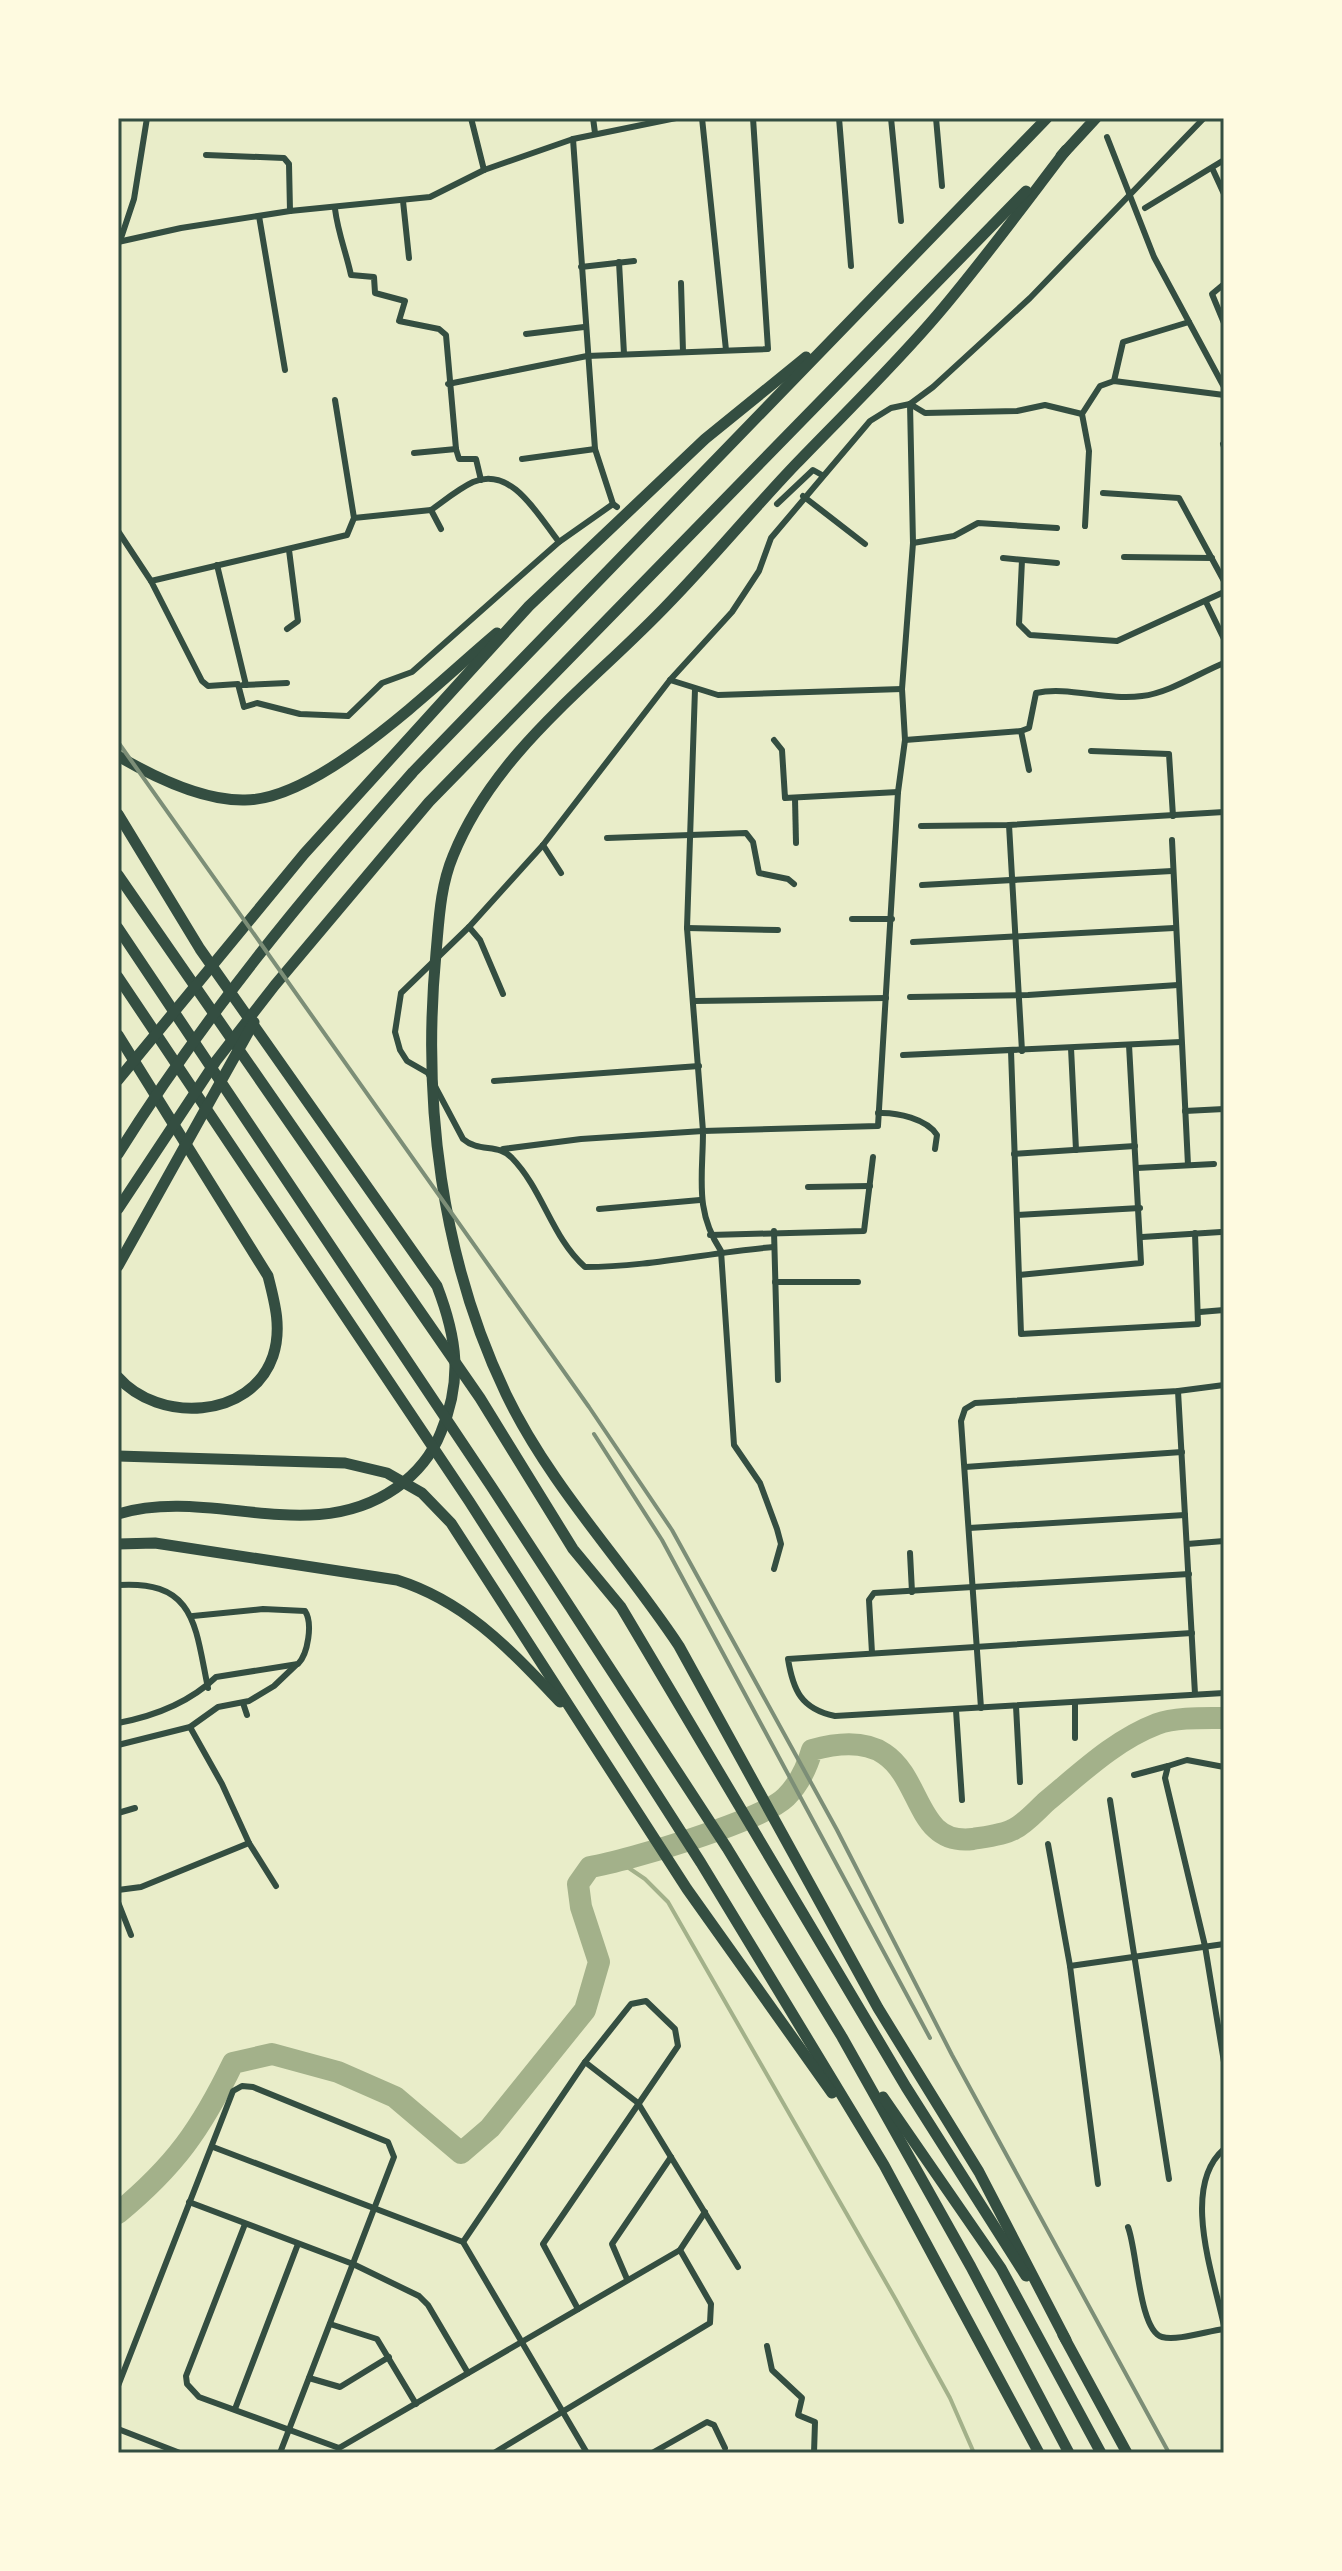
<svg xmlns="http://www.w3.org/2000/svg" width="1342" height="2571" viewBox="0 0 1342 2571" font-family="Figtree,sans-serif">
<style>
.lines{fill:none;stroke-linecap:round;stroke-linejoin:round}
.stream{stroke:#a3b18a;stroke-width:4}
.river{stroke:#a3b18a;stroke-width:22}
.minor{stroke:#344e41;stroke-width:6}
.motorway{stroke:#344e41;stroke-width:11}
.rail{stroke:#7c8e77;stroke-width:4}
.neatline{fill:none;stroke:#344e41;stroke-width:3}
</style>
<rect width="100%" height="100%" fill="#e9edc9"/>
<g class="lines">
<!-- stream -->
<path class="stream" d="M620,1862L645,1879L668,1902L896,2300L950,2398L974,2453"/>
<!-- river -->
<path class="river" d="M118,2213C175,2166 201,2129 233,2063L272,2054L338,2072L395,2097L461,2153L490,2128L585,2010L599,1962L581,1907L578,1884L590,1867C627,1861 762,1821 786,1797C799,1784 807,1767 812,1750C937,1715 894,1849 973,1839C985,1837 1004,1835 1014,1829C1026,1823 1037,1810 1047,1801C1081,1773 1115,1740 1157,1724C1175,1717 1204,1718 1224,1718"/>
<!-- minor -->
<g class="minor">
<path d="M471,118L484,170"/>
<path d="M593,118L595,133"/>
<path d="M702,118L726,350"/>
<path d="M839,118L851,266"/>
<path d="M891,118L901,221"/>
<path d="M936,118L942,186"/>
<path d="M1107,137L1154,257L1224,387"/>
<path d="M573,139L595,449L613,504L617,507"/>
<path d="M206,155L284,158L289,164L290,211"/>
<path d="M1213,170L1224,194"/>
<path d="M403,201L409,258"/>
<path d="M1145,208L1224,160"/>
<path d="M335,209C338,233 346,252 351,275L374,277L375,293L405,301L399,321L439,329L446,335L456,449L459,459H476L481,480"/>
<path d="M259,216L285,370"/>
<path d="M120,241L134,199L147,118"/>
<path d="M118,242L181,228L290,211L430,197L484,170L573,139L676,118"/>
<path d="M619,262L624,354"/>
<path d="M581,267L634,261"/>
<path d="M681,283L683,352"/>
<path d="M1224,284L1212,294L1224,323"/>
<path d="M526,334L584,327"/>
<path d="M1114,381L1123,342L1189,322"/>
<path d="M448,384L587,356L768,349L753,118"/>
<path d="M335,400L354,518L347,535L151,581L202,681L208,686L238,684L244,707L257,703L300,714L348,716L382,683L412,672L559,542L613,504"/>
<path d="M910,404L925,413L1017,411L1045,405L1082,414"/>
<path d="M1223,444L1224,447"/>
<path d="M414,453L456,449"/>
<path d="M522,459L595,449"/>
<path d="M1103,493L1179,498L1224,581"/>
<path d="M803,496L865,544"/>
<path d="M777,504L813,470L822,475"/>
<path d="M431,510C444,501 458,489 473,482C512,465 539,517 559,542"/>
<path d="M354,518L431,510L441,529"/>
<path d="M1085,526L1089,451L1082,414L1100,386L1114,381L1224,395"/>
<path d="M118,531L151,581"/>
<path d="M913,543L954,536L978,523L1057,528"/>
<path d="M1124,557L1212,558"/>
<path d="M1003,558L1057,563"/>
<path d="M1022,560L1019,624L1030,635L1117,641L1224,592"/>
<path d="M217,565L246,685"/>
<path d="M1206,602L1224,639"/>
<path d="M287,629L298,621L289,550"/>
<path d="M670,680L718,695L902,689"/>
<path d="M243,685L287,683"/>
<path d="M1021,731L1029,770"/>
<path d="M774,740L782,750L785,798L898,792"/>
<path d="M905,740L1021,731L1029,728L1036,693C1068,686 1107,701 1142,696C1169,693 1199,673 1224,663"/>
<path d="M1091,751L1169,754L1173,816"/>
<path d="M795,798L796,843"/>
<path d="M1009,825L1022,1051"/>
<path d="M921,826L1009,825L1224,812"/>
<path d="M607,838L746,833L753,842L759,873L788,879L794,884"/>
<path d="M1172,840L1188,1165"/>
<path d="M543,845L561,873"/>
<path d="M922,885L1172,871"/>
<path d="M852,919H892"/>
<path d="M469,927L480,940L503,994"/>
<path d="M687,928L778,930"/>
<path d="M913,942L1174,928"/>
<path d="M910,997L1028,995L1178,985"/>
<path d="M694,1001L886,998"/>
<path d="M1071,1048L1076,1150"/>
<path d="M1011,1051L1021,1334L1198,1324L1195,1233"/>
<path d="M903,1055L1181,1042"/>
<path d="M494,1081L699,1066"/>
<path d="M1185,1111L1224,1109"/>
<path d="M878,1113C897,1112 927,1119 937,1135L935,1149"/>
<path d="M503,1149L581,1139L703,1131L687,928L695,689"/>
<path d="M1014,1154L1135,1146"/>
<path d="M1137,1168L1214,1164"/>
<path d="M808,1187L870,1186"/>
<path d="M599,1209L700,1200"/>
<path d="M1017,1215L1140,1208"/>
<path d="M774,1231L778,1380"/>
<path d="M710,1235L864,1231L873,1157"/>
<path d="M1142,1237L1221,1232"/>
<path d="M774,1247C711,1252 649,1267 585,1267C552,1238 543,1190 512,1158C499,1143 479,1153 463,1139L428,1073L407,1061L400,1050L395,1032L401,993L469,927L543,845L670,680L732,612L759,571L771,538L870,421L891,408L910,404L933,387L1030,298L1204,118"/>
<path d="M1019,1275L1141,1263L1129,1045"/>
<path d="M775,1282H858"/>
<path d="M1200,1312L1224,1310"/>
<path d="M1178,1391L1195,1694"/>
<path d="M965,1467L1182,1452"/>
<path d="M969,1528L1185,1515"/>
<path d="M1187,1544L1224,1541"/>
<path d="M910,1553L912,1592"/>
<path d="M774,1569L781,1544L777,1529L760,1483L734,1445L721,1251C694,1210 703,1177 703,1131L878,1126L898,792L905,740L902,689L913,543L910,404"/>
<path d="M118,1585C196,1580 195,1626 208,1688"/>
<path d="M1192,1633L788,1659C793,1690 801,1709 835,1716L1224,1693"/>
<path d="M872,1653L869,1600L874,1593L1189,1574"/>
<path d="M1075,1702V1738"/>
<path d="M243,1703L247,1715"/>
<path d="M1016,1706L1020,1782"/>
<path d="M981,1708L961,1421L965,1409L975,1403L1178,1391L1224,1385"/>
<path d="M956,1710L962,1800"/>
<path d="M118,1723C155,1716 190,1702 216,1677L298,1664C308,1654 313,1623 305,1611L263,1609L193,1616"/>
<path d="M190,1727L222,1784L249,1843"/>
<path d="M118,1745L190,1727L218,1707L249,1701L274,1686L296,1665"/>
<path d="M1224,1767L1187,1760L1168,1766L1165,1778L1205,1946L1224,2062"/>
<path d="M1134,1775L1168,1766"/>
<path d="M1110,1800L1169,2179"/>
<path d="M118,1813L135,1808"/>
<path d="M1048,1844L1070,1966L1098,2184"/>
<path d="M118,1890L141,1887L249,1843L276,1886"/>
<path d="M118,1902L131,1935"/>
<path d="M1070,1966L1224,1944"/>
<path d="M585,2062L638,2103L738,2267"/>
<path d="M213,2147L463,2242L587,2453"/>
<path d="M1224,2149C1180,2187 1214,2277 1224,2326"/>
<path d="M189,2202L353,2264L419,2296L428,2305L468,2373"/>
<path d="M245,2224L186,2376L187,2384L199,2397L339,2448L680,2250L705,2212"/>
<path d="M1128,2227C1137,2249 1139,2331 1162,2337C1178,2341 1207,2331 1224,2329"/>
<path d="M463,2242L585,2062L631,2004L646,2001L675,2029L678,2046L543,2244L578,2309"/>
<path d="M627,2279L612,2244L671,2157"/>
<path d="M330,2324L377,2339L416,2404"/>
<path d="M767,2346L772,2370L802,2398L798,2415L815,2422L814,2453"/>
<path d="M309,2378L340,2387L389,2357"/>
<path d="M118,2386L233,2091L242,2086L253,2087L388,2142L394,2157L280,2453"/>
<path d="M235,2409L298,2244"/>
<path d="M118,2429L180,2453"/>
<path d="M494,2453L710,2323L711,2304L680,2250"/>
<path d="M652,2453L707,2422L714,2425L725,2448"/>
</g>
<!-- motorway -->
<g class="motorway">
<path d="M1066,150C1024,205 983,261 938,314C894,366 843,415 796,464C752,510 712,559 668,604C592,684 495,751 453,856C440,887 439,921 436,953C422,1102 441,1258 506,1394C551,1487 622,1560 679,1646L878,2008L979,2172L1066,2340"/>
<path d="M1061,156L1096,118"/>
<path d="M118,756C154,777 203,801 245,800C321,800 437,683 497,633"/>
<path d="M118,814L200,949L437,1286C457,1338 463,1380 441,1432C432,1455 416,1474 396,1488C310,1548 211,1486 118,1514"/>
<path d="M118,875L480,1398L573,1549L621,1607L906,2087L1026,2276"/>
<path d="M118,928L491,1486L727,1848L842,2037L971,2267L1069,2453"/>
<path d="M118,977L469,1501L701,1863L884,2165L1039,2453"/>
<path d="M118,1035L268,1276C275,1303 282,1329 273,1356C251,1420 158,1423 118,1377"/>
<path d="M118,1080L304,854L529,606L705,439L806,357"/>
<path d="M118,1154C205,1015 305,894 413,772L1047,118"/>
<path d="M118,1209L216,1061L275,985L429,802L1026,191"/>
<path d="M118,1266L254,1022"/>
<path d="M118,1456L345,1463L387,1473L422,1493L451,1523L687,1889L832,2093"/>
<path d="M118,1544L155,1543L397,1580C467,1602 511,1651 560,1702"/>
<path d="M883,2097L1001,2268L1101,2453"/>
<path d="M1063,2335L1127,2453"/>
</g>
<!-- rail -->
<g class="rail">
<path d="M118,742L589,1407L672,1530L837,1830L952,2055L1169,2453"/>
<path d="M594,1434L662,1540L930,2038"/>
</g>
</g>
<!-- border -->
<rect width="1342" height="2571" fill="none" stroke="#fefae0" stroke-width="240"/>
<rect x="120" y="120" width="1102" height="2331" class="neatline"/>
</svg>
